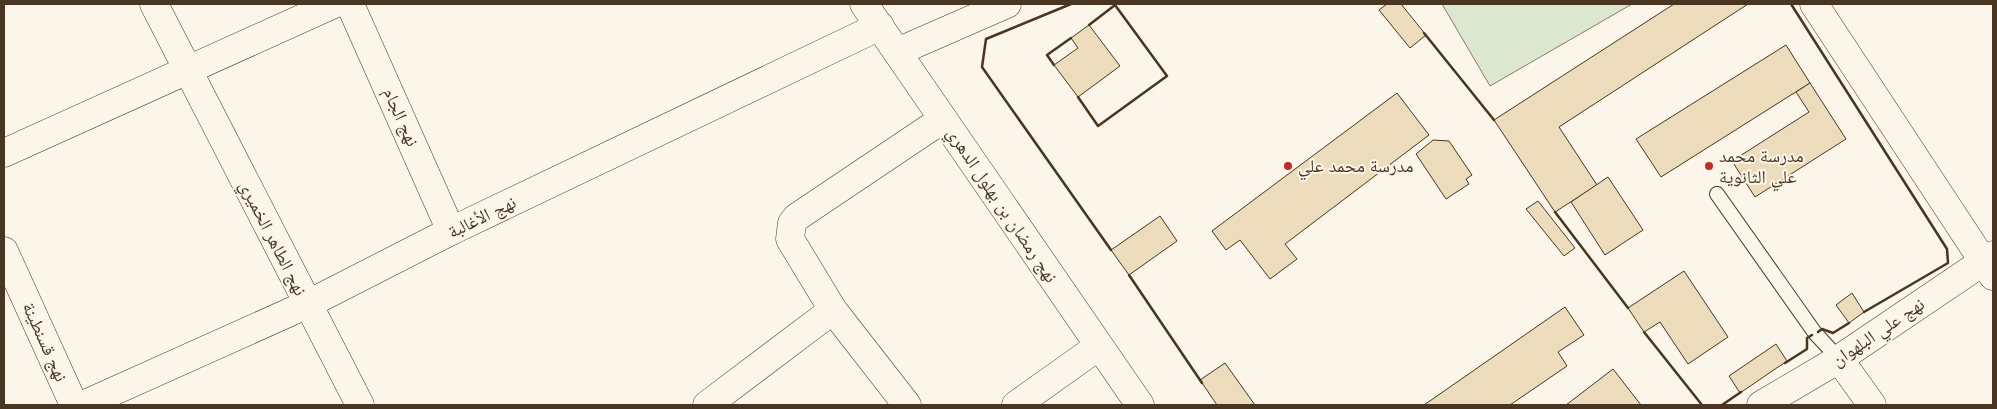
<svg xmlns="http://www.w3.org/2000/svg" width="1997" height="409" viewBox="0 0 1997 409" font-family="Quicksand,'Noto Naskh Arabic',sans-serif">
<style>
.green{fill:#dce7d0;stroke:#887966}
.building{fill:#ecdcbc;stroke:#4a3520}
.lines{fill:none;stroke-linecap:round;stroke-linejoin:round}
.lane-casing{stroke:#4a3520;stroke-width:16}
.street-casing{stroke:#4a3520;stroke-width:29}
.lane{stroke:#fbf6e9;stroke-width:14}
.street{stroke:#fbf6e9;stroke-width:28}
.wall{stroke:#4a3520;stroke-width:2.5}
.poi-dot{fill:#c62828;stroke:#fbf6e9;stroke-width:2}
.labels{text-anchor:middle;stroke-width:4;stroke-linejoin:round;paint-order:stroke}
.street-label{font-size:18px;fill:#4a3520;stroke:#fbf6e9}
.poi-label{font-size:18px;fill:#4a3520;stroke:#fbf6e9;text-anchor:start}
</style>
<rect width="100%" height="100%" fill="#fbf6e9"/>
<!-- green -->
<path class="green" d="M1442,4H1632L1490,86Z"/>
<!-- building -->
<g class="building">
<path d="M1387,4H1401L1426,35L1410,48L1379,10Z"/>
<path d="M1674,4H1748L1559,127L1597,185L1555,212L1494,120Z"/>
<path d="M1089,25L1120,66L1078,97L1054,65L1078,48L1071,38Z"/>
<path d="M1786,45L1810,83L1661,177L1636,139Z"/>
<path d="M1810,83L1846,139L1755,197L1732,161L1809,112L1796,92Z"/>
<path d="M1397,93L1429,135L1285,244L1297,259L1270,279L1240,240L1226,250L1212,231Z"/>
<path d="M1433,140L1449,141L1472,175L1466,179L1469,184L1446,199L1416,154Z"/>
<path d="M1608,177L1643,230L1605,255L1571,202Z"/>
<path d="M1538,201L1575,248L1564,256L1526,209Z"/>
<path d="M1160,216L1177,241L1129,275L1111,250Z"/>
<path d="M1684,271L1728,337L1688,364L1660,322L1644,332L1628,308Z"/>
<path d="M1852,293L1864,312L1849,323L1836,305Z"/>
<path d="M1565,307L1584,335L1558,352L1567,366L1510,405H1424Z"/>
<path d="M1776,344L1787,361L1740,393L1729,376Z"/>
<path d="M1225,363L1255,405H1217L1200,380Z"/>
<path d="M1613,369L1641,405H1566Z"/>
</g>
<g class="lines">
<!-- lane casing -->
<g class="lane-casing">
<path id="lane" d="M1717,194L1815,333L1839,359"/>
</g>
<!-- street casing -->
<g class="street-casing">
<g id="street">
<path d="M154,4L360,405"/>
<path d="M350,4L451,231"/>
<path d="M864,4L1140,405"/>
<path d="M1814,4L1993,276"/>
<path d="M897,52L1007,4"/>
<path d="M4,153L334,4"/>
<path d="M4,251L74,405"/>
<path d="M1839,359L1872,405"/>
<path d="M83,405L308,304L451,231L880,26"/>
<path d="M707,405L833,310"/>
<path d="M907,405L833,310L790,239L792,223L797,217L943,119"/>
<path d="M1016,405L1099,346"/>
<path d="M1761,405L1839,359L1993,255"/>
</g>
</g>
<!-- lane -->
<use href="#lane" class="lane"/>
<!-- street -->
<use href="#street" class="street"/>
<!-- wall -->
<g class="wall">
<path d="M1071,4L986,39L982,67L1111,250"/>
<path d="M1791,4L1947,249L1948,263L1864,312"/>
<path d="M1424,33L1494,120"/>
<path d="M1054,65L1047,55L1071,38"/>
<path d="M1078,97L1098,126L1167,76L1115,5L1089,25"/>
<path d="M1555,212L1628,308"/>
<path d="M1129,275L1202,383"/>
<path d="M1644,332L1702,405"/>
<path d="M1818,332L1822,329L1833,333L1849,323"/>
<path d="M1785,363L1807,349V338L1812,335"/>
<path d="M1722,405L1741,392"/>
</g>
</g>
<!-- markers -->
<g class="poi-dot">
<circle cx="1288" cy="166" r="5"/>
<circle cx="1709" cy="166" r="5"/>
</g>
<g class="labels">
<!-- street labels -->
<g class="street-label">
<text transform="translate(401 117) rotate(66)" y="6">نهج الجام</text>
<text transform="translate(1002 205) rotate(56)" y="6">نهج رمضان بن بهلول الدهري</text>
<text transform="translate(482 217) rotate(-26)" y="6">نهج الأغالبة</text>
<text transform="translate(273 238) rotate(63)" y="6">نهج الطاهر الخميري</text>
<text transform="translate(1878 332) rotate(-34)" y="6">نهج علي البلهوان</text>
<text transform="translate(45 342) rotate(66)" y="6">نهج قسنطينة</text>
</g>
<!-- poi labels -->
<g class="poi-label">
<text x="1719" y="162">مدرسة محمد<tspan x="1719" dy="21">علي الثانوية</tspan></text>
<text x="1298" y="172">مدرسة محمد علي</text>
</g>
</g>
<!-- border -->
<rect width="1997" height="409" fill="none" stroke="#4a3520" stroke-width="10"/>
</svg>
